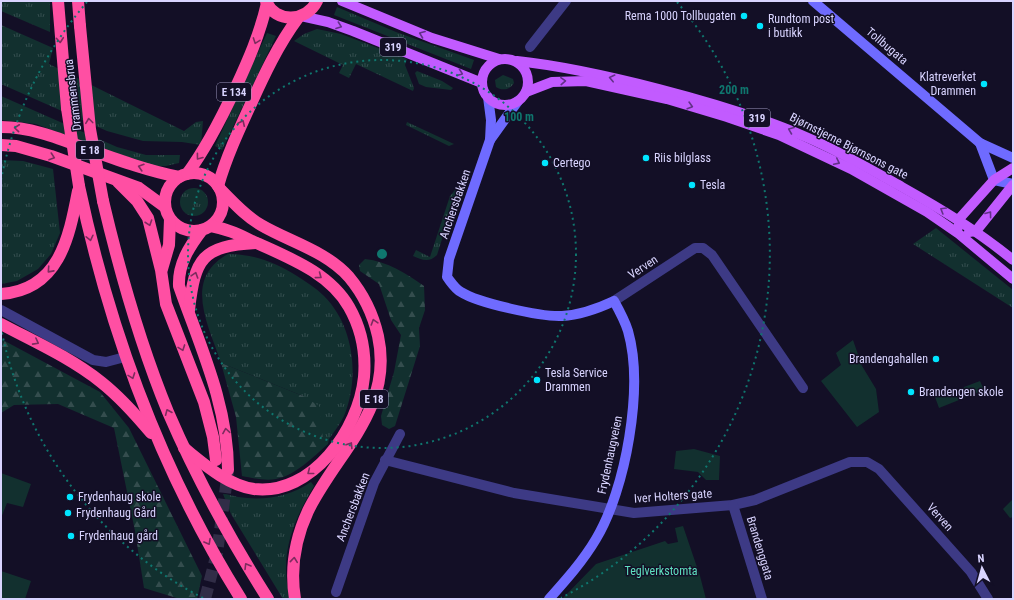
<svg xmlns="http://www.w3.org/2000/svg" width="1014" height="600" viewBox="0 0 1014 600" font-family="'Roboto Condensed',sans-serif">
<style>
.grass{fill:url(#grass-tufts)}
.forest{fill:url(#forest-firs)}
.green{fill:#12302f}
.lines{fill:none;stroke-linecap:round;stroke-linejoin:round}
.highway-tunnel{stroke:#312d47;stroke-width:12;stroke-dasharray:12 6;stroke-linecap:butt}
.street{stroke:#3d3a85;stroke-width:10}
.secondary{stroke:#6f6bff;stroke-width:10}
.primary{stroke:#c25bff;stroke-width:10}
.highway{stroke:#ff4fa3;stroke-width:12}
.highway-bridge{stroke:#ff4fa3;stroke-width:12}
.oneway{stroke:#623188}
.oneway2{stroke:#7d2c5e}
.ring{fill:none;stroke:#0f766e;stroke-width:2;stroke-dasharray:2 4}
.poi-dot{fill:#00e5ff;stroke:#130f26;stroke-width:1.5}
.labels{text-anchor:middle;stroke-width:3;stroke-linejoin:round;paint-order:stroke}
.shield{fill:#130f26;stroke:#9e99be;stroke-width:1}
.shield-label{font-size:11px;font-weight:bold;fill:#d9d4ff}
.poi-label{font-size:12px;fill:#d9d4ff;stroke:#130f26;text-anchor:start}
.street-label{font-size:12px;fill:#d9d4ff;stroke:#130f26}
.park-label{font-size:12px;fill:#5fe0c0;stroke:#130f26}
.centre{fill:#0f766e;stroke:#130f26;stroke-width:2}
.ring-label{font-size:12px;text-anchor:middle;font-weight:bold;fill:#0f766e;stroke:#130f26;stroke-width:3;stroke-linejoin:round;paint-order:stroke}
</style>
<defs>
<pattern id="grass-tufts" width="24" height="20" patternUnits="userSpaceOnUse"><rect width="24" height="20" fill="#12302f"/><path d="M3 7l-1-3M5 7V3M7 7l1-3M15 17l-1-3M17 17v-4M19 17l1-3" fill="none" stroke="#344d4e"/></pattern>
<pattern id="forest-firs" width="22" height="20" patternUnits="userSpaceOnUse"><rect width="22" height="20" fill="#12302f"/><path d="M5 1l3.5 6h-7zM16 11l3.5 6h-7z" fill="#344d4e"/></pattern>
</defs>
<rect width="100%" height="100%" fill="#130f26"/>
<!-- grass -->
<g class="grass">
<path d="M1,1H50V32L1,11Z"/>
<path d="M337,7L396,32L474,60L471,69L334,15Z"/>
<path d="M1,25L53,48L49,64L184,131L196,122L203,121L201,145L182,142L143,141L107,131L1,84Z"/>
<path d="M317,29L341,34L407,59L405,65L414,88L413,91L356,64L349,78L339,73L343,65L294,41L304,34Z"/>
<path d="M267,33L276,36L222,150L215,146Z"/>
<path d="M417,71L442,81L453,88L451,90L426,87L419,84L415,73Z"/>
<path d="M503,75L513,79L514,83C510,90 502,91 496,87L495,80Z"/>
<path d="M1,96L117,147L146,155H180L179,163L166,166H153L117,154L36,124L1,120Z"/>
<path d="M407,122L454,144L449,146L406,125Z"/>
<path d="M1,160L23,161L53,169L60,233L51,254L38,269L17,281L1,284Z"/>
<circle cx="194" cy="202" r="14"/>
<path d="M455,190L457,191L437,255C429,263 422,260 413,256L416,250L430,257L450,196Z"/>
<path d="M936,228L1013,290V308L913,244Z"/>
<path d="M228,254C253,254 275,262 297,276C306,282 316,288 324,296C354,326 360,377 344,416C340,424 334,432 329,439H323L303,396L221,363C209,326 182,279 228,254Z"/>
<path d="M311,482L314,486C299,511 285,540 286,571C286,580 288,590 290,599H283L231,514L223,494C228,494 233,496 238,497C264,501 289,497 311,482Z"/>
</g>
<!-- forest -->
<g class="forest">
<path d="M365,259C387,261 407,274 424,286L425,310L419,328L420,346L395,426L389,429L382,425L381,416L394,372L401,335L391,320L379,284L360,271L359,265Z"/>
<path d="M1,339L100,392L129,428L202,576L197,599H180L144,588L135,531L114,428L58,404L14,405L1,413Z"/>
<path d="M221,363L303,396L319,406L323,439H329L328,444C313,457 296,475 276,479C265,481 252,478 242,476L236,417Z"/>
</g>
<!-- green -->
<g class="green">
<path d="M853,340L862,366L876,389L879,412L857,427L821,381L841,365L836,353Z"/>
<path d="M980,381L984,390L939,408L935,397L952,391L955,393L962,391L964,387Z"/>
<path d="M694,449L720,456L719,480H706L698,472L674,469L676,451Z"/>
<path d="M1,473L31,484L23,507L7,503L1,518Z"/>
<path d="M1013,499V517L1010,518L1003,509Z"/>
<path d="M683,526L700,576L706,599H562L596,564L665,541L668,544L678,542L675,528Z"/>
<path d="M1,571L31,581L25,599H1Z"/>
</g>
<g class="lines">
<!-- highway-tunnel -->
<path class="highway-tunnel" d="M205,599L217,553L228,471"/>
<!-- street -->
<g class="street">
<path d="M530,47L566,1"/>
<path d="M614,301L695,248H703L712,255L803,388"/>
<path d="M1,310L93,360L106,362L125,357"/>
<path d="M385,460L514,493L634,513L733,505L755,500L850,462H867L879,469L971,572L988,599"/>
<path d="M733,505L762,599"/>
<path d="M336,592L374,483L400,434"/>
</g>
<!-- secondary -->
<g class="secondary">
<path d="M813,1L980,143L1013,158"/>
<path d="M488,97L491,120L490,140L449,259L447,277C451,282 455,289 461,292C478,303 541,317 562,316C580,315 597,309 614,301C619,310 625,321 628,331C644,387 626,489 596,539C583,561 566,580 549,599"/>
<path d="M490,140L518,101"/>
<path d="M980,143L994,180L1013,184"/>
</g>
<!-- primary -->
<g class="primary">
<path d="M342,1L432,38L499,59"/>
<path d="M301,16L328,22L353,31L482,83"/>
<circle cx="505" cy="82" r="23"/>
<path d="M517,61C565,66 612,77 659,89C709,102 758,116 806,137C839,151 870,169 902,187C941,209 978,231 1013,260"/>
<path d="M526,92L552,82L586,81L667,99L727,117L779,135L851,169L927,212L959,234L1013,279"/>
<path d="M959,226V219L994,180L1013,168"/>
<path d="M969,232L976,231L1013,185"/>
</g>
<!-- highway -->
<g class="highway">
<path d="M58,1L67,108"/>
<path d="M78,1L80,26"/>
<path d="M266,1C275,24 307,22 317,1"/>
<path d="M1,127C33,127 63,140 93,151C121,161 149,171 179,177"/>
<path d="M1,145L16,146L51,156L139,188L165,207"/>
<circle cx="194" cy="202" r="29"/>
<path d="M187,174C207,147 221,119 235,89C248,61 260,34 267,3"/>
<path d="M118,182L137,201L148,218L161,270L166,304L204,402L213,437L216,460"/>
<path d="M79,186C110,333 161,471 241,599"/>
<path d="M218,186C226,158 238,132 250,106C264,75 278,45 298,18"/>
<path d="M220,189C233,202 245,216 261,225C290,242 326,251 349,277C364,295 373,314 378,336C394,409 337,452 308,511C295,539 290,568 295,599"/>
<path d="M103,201C120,273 140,344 168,412C196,477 230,539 268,599"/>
<path d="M202,230C189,247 178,264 179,286C200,346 228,405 228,470"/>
<path d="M162,269L169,245L170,219"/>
<path d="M1,294C59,290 69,238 78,191"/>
<path d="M189,310C195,258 202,246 256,243"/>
<path d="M1,324C35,342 71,358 101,382C120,397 136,415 151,433"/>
<path d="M184,448C204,464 227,485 254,489C312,496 359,429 364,377C366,353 361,328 349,307C330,274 292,259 259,244C241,236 231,230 211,226"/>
</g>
<!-- highway-bridge -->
<g class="highway-bridge">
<path d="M80,26L90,129L103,201"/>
<path d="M67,108L79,186"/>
</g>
</g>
<!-- one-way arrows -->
<defs><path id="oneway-chevron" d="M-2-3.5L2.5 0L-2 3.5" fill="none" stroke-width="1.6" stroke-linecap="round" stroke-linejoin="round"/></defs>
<g class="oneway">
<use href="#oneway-chevron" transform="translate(339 26) rotate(20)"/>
<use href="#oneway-chevron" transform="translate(422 34) rotate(-159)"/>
<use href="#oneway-chevron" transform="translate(460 73) rotate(21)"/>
<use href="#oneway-chevron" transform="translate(612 78) rotate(-167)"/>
<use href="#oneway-chevron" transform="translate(563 81) rotate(-3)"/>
<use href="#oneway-chevron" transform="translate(690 106) rotate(16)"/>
<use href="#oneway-chevron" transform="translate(791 130) rotate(-158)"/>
<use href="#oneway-chevron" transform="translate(837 162) rotate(26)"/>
<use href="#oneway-chevron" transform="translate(943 210) rotate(-149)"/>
<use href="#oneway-chevron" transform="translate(989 214) rotate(-53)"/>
</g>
<g class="oneway2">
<use href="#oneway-chevron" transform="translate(60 40) rotate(85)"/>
<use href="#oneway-chevron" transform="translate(256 41) rotate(110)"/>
<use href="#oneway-chevron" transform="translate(89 121) rotate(-97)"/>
<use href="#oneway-chevron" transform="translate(242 123) rotate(-65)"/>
<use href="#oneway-chevron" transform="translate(17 128) rotate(-174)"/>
<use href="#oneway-chevron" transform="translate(52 157) rotate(19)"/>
<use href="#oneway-chevron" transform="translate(199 157) rotate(127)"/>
<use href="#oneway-chevron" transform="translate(141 167) rotate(-163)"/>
<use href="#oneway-chevron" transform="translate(149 223) rotate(71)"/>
<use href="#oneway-chevron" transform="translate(90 238) rotate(77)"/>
<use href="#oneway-chevron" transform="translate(50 270) rotate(132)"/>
<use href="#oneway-chevron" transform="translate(195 275) rotate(-72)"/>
<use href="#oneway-chevron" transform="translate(319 276) rotate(37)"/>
<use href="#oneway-chevron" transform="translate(374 322) rotate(-107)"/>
<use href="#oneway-chevron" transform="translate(36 342) rotate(28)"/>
<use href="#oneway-chevron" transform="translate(182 348) rotate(70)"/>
<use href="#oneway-chevron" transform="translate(132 376) rotate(70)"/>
<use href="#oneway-chevron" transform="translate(168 412) rotate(-113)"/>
<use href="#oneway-chevron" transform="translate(226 431) rotate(-99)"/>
<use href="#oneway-chevron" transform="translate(350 445) rotate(-58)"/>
<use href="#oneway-chevron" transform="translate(310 472) rotate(142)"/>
<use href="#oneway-chevron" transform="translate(208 542) rotate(61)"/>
<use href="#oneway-chevron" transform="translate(294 560) rotate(-84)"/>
<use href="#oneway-chevron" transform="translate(247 566) rotate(-121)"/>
</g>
<!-- distance rings -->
<g class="ring">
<circle cx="382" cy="254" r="194"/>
<path d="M203 598A388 388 0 0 1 1 328M1 180A388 388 0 0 1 87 2M677 2A388 388 0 0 1 561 598"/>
</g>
<!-- markers -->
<g class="poi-dot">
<circle cx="744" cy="16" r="4"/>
<circle cx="760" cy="26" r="4"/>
<circle cx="984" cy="84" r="4"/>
<circle cx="646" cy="158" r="4"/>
<circle cx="545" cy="163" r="4"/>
<circle cx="692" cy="185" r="4"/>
<circle cx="936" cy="359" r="4"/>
<circle cx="537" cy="380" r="4"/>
<circle cx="911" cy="392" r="4"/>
<circle cx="70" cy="497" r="4"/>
<circle cx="68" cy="513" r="4"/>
<circle cx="71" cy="536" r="4"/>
</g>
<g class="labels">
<!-- shield labels -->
<g class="shield">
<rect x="380" y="38" width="26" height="18" rx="3"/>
<rect x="217" y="83" width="34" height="18" rx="3"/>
<rect x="744" y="109" width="26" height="18" rx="3"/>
<rect x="76" y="141" width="28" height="18" rx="3"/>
<rect x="360" y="390" width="28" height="18" rx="3"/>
</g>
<g class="shield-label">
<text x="393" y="51">319</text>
<text x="234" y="96">E 134</text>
<text x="757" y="122">319</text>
<text x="90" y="154">E 18</text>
<text x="374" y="403">E 18</text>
</g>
<!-- poi labels -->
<g class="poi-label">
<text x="736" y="20" text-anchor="end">Rema 1000 Tollbugaten</text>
<text x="768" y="23">Rundtom post<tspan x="768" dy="14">i butikk</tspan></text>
<text x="976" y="81" text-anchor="end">Klatreverket<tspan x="976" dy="14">Drammen</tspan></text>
<text x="654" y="162">Riis bilglass</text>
<text x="553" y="167">Certego</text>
<text x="700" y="189">Tesla</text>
<text x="928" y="363" text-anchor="end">Brandengahallen</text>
<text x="545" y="377">Tesla Service<tspan x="545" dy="14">Drammen</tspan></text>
<text x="919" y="396">Brandengen skole</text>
<text x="78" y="501">Frydenhaug skole</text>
<text x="76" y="517">Frydenhaug Gård</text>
<text x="79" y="540">Frydenhaug gård</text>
</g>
<!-- street labels -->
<g class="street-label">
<text transform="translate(887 46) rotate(40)" y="4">Tollbugata</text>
<text transform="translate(73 95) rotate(-97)" y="4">Drammensbrua</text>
<text transform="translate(849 146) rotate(27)" y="4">Bjørnstjerne Bjørnsons gate</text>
<text transform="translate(455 204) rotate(-71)" y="4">Anchersbakken</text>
<text transform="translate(643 267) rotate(-33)" y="4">Verven</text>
<text transform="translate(610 455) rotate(-78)" y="4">Frydenhaugveien</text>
<text transform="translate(673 496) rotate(-4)" y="4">Iver Holters gate</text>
<text transform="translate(353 507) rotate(-69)" y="4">Anchersbakken</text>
<text transform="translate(940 517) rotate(48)" y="4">Verven</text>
<text transform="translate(760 548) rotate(73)" y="4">Brandenggata</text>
</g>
<!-- park labels -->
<g class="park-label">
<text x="661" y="575">Teglverkstomta</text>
</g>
</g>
<circle cx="382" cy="254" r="6" class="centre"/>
<g class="ring-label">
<text x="734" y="94">200 m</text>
<text x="519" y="121">100 m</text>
</g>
<!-- border -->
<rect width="1014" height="600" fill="none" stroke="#d9d4ff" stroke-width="4"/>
<!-- north arrow -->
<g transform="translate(982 568) rotate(354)" stroke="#130f26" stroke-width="3" paint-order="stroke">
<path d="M0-3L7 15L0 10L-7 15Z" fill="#d9d4ff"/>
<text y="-6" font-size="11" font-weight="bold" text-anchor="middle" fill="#d9d4ff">N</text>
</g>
</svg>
